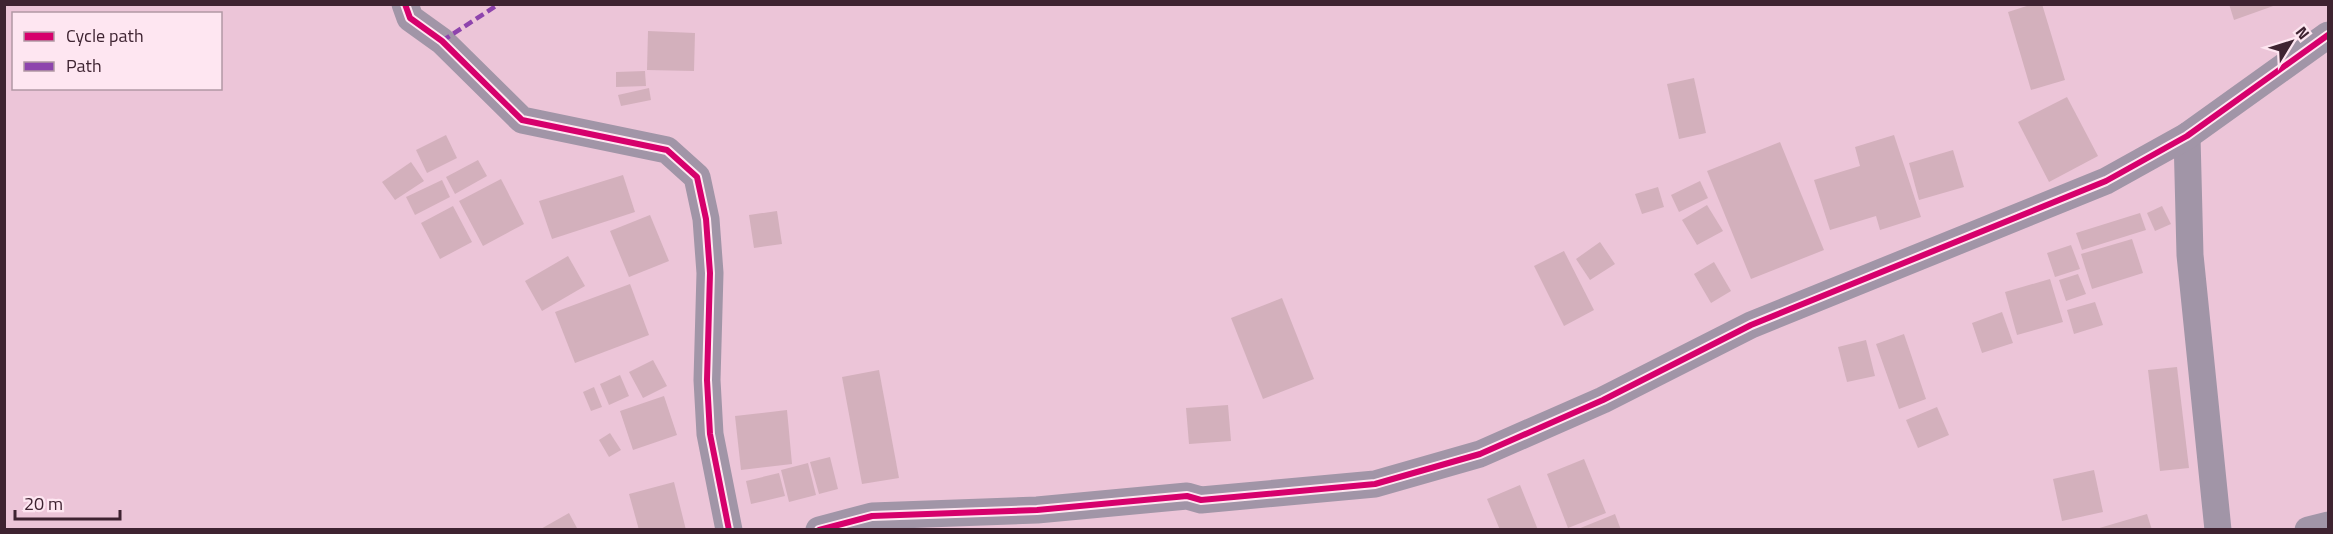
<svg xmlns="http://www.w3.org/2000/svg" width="2333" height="534" viewBox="0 0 2333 534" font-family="'Titillium Web',sans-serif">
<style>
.building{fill:#d3b0bc}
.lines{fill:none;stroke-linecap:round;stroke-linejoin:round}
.minor{stroke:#a195a7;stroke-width:27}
.quiet{stroke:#8e44ad;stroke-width:4.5;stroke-dasharray:9 4.5;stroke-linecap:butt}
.cycleway-casing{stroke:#fee6f1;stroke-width:10}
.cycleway{stroke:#d6006c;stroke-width:6}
</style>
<rect width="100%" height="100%" fill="#ecc5d8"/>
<!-- building -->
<g class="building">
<path d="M2033,4H2042L2065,80L2031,90L2008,12Z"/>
<path d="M2229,4H2276V5L2234,20Z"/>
<path d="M648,31L695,33L694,71L647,70Z"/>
<path d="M645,71L646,86L616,87V72Z"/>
<path d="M1694,78L1706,133L1679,139L1667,84Z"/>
<path d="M649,88L651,100L621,106L618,95Z"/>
<path d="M2067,97L2098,156L2049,182L2018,122Z"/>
<path d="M446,135L457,158L427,173L416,150Z"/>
<path d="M1894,135L1921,217L1880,230L1876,216L1830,230L1814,180L1860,166L1855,147Z"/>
<path d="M1780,142L1824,250L1751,279L1707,171Z"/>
<path d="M1953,150L1964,187L1919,200L1909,163Z"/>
<path d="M478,160L487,176L455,194L446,177Z"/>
<path d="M411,162L424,181L395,200L382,182Z"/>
<path d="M623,175L635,212L552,239L539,201Z"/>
<path d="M501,179L524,224L483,246L459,201Z"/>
<path d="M442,180L450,197L415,215L406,197Z"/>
<path d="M1700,181L1708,198L1679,212L1671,195Z"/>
<path d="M1658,187L1664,207L1642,214L1635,194Z"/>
<path d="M1707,205L1723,231L1697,245L1682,220Z"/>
<path d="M453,206L472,242L440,259L421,223Z"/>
<path d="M2162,206L2171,224L2155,231L2147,213Z"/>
<path d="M777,211L782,244L754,248L749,215Z"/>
<path d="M2140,213L2146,230L2082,250L2076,233Z"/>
<path d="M650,215L669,261L629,277L610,231Z"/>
<path d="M2132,239L2143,273L2092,289L2081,254Z"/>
<path d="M1600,242L1615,264L1590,280L1576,259Z"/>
<path d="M2071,245L2080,269L2055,277L2047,253Z"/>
<path d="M1564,251L1594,310L1564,326L1534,266Z"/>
<path d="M568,256L585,286L542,311L525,281Z"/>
<path d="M1714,262L1731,291L1711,303L1694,274Z"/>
<path d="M2078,274L2086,294L2066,301L2059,280Z"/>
<path d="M2050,279L2063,322L2017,335L2005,292Z"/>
<path d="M630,284L649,335L575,363L555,312Z"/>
<path d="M1282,298L1314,379L1263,399L1231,318Z"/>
<path d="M2095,302L2103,325L2074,334L2067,310Z"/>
<path d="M2002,312L2013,343L1982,353L1972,323Z"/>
<path d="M1904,334L1926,399L1899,409L1876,344Z"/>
<path d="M1866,340L1875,376L1847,382L1838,347Z"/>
<path d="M653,360L667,386L643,398L629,372Z"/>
<path d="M2177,367L2189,468L2160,471L2148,370Z"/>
<path d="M879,370L899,478L862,484L842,377Z"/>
<path d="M620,375L629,396L609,405L600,384Z"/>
<path d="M594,387L602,407L591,411L583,392Z"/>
<path d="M664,396L677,435L633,450L620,411Z"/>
<path d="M1228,405L1231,441L1189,444L1186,408Z"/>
<path d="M1937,407L1949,435L1918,448L1906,420Z"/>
<path d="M787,410L792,464L741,470L735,416Z"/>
<path d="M610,433L621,450L609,457L599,440Z"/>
<path d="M830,457L838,489L819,494L810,462Z"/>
<path d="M1584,459L1606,513L1568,528L1547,474Z"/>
<path d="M808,463L816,495L789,502L781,470Z"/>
<path d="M2094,470L2103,512L2062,521L2053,479Z"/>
<path d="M779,473L785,496L751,504L746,481Z"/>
<path d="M674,482L686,530H639L629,494Z"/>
<path d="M1520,485L1538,530H1500L1487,499Z"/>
<path d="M569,513L578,530H539Z"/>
<path d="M1615,514L1621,530H1578V529Z"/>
<path d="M2147,514L2152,530H2097L2096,529Z"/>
</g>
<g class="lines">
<!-- minor -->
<g class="minor">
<path d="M405,4L410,18L442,41L522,120L667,150L697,177L706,219L710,273L707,380L710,434L729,530"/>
<path d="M2187,136L2190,255L2218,530"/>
<path d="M819,530L872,516L1037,510L1187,496L1201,500L1375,484L1480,454L1603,400L1751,325L2106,181L2187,136L2328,35"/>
<path d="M2308,530L2328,525"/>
</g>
<!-- quiet -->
<path class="quiet" d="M442,41L499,4"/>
<!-- cycleway casing -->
<g class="cycleway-casing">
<g id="cycleway">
<path d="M405,4L410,18L442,41L522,120L667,150L697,177L706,219L710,273L707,380L710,434L729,530"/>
<path d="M819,530L872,516L1037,510L1187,496L1201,500L1375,484L1480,454L1603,400L1751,325L2106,181L2187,136L2328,35"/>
</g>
</g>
<!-- cycleway -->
<use href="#cycleway" class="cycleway"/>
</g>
<!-- border -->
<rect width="2333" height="534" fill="none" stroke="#3e2331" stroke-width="12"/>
<!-- legend -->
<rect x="12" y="12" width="210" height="78" fill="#fee6f1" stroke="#b198a4" stroke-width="1.5"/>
<rect x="24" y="32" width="30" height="9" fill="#d6006c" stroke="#b198a4" stroke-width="1.5"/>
<text x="66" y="42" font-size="18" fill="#3e2331">Cycle path</text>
<rect x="24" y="62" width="30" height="9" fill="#8e44ad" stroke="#b198a4" stroke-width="1.5"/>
<text x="66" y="72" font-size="18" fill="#3e2331">Path</text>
<!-- north arrow -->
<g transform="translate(2291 42) rotate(52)" stroke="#fee6f1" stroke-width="4.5" paint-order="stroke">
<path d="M0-4.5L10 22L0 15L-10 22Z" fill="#3e2331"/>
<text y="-9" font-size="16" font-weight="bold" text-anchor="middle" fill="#3e2331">N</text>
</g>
<!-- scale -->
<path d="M15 510v9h105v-9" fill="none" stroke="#3e2331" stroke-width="3"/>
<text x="24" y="510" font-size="18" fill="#3e2331" stroke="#fee6f1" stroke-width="4.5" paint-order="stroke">20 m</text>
</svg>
